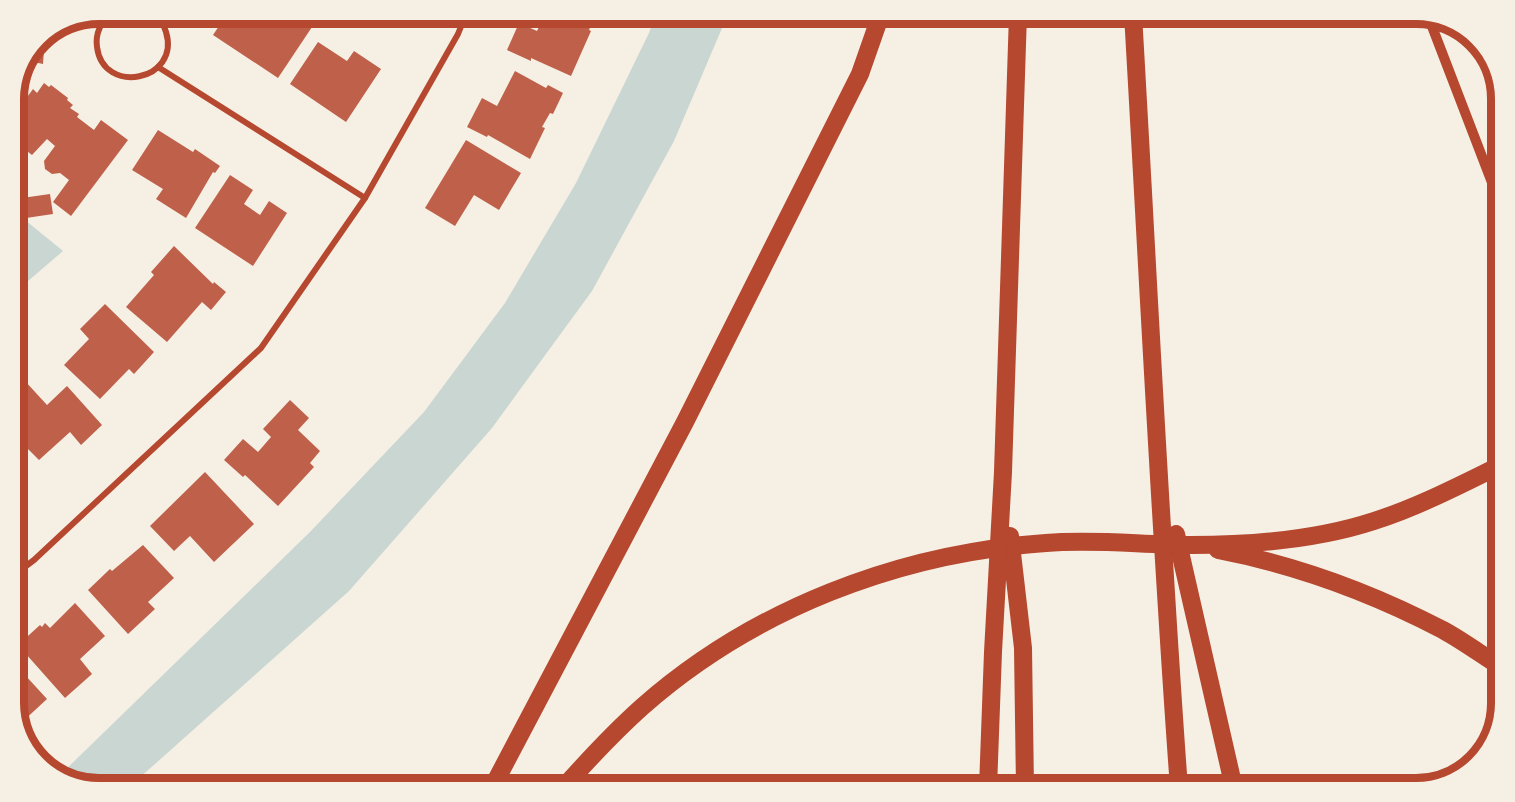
<svg xmlns="http://www.w3.org/2000/svg" width="1515" height="802" viewBox="0 0 1515 802" font-family="'Varela Round',sans-serif">
<style>
.water{fill:#c9d6d2}
.building{fill:#bf614a}
.lines{fill:none;stroke-linecap:round;stroke-linejoin:round}
.minor{stroke:#b5482f;stroke-width:6}
.tertiary{stroke:#b5482f;stroke-width:10}
.motorway{stroke:#b5482f;stroke-width:18}
.rim{fill:none;stroke:#b5482f;stroke-width:8}
</style>
<rect width="100%" height="100%" fill="#f6efe4"/>
<!-- water -->
<g class="water">
<path d="M656,14H728L674,141L592,291L492,428L349,591L128,788H99L61,779L58,777L310,532L424,412L505,303L576,183L649,33Z"/>
<path d="M14,211L63,251L14,293Z"/>
</g>
<!-- building -->
<g class="building">
<path d="M227,14H245L249,16L251,14H299L314,24L278,78L213,35Z"/>
<path d="M360,14H397L390,28Z"/>
<path d="M545,14H596L589,30L591,31L571,76L531,58V61L507,50L519,23L537,31Z"/>
<path d="M45,36L43,64L29,61L39,38Z"/>
<path d="M318,42L347,61L354,51L381,69L346,122L290,84Z"/>
<path d="M515,71L546,88L548,85L563,93L553,114L550,113L542,127L545,128L530,159L488,135L487,137L467,127L482,98L497,106Z"/>
<path d="M44,83L49,87L51,85L68,98L67,100L73,105L70,108L79,114L77,117L94,130L101,120L128,140L71,216L53,202L69,180L60,173L52,174L45,169L44,161L55,146L47,139L32,155L14,141V100L16,101L20,96L25,100L33,89L37,93Z"/>
<path d="M158,130L193,152L195,149L220,166L215,173L213,172L186,218L156,199L163,189L132,170Z"/>
<path d="M466,140L521,173L499,210L474,195L455,226L425,208Z"/>
<path d="M230,175L253,190L244,204L260,215L269,201L287,213L253,266L195,228Z"/>
<path d="M50,194L53,214L26,218L22,198Z"/>
<path d="M174,246L213,284L214,282L226,292L211,310L202,302L167,342L126,307L154,275L151,272Z"/>
<path d="M105,304L154,352L134,374L129,369L100,399L64,365L89,339L80,329Z"/>
<path d="M25,381L47,405L67,386L102,425L81,445L70,432L39,460L14,435V391Z"/>
<path d="M290,400L309,418L298,430L320,451L310,463L314,467L278,506L245,475L243,477L224,460L243,439L258,452L271,437L263,429Z"/>
<path d="M14,455L20,462L14,468Z"/>
<path d="M205,472L254,524L214,562L190,536L174,551L150,526Z"/>
<path d="M143,545L174,578L148,602L155,609L128,634L88,590L110,569L112,571Z"/>
<path d="M75,603L105,636L80,659L92,674L65,698L18,645L40,625L42,627L45,623L50,628Z"/>
<path d="M14,663L47,699L20,724L27,732L23,736L14,709Z"/>
</g>
<g class="lines">
<!-- minor -->
<g class="minor">
<path d="M111,14C101,21 95,34 97,47C103,96 181,81 166,32C164,25 160,18 153,14"/>
<path d="M158,67L365,198"/>
<path d="M14,575L34,560L261,348L365,198L458,34L466,14"/>
</g>
<!-- tertiary -->
<path class="tertiary" d="M1428,16L1501,206"/>
<!-- motorway -->
<g class="motorway">
<path d="M1133,14C1148,272 1160,530 1179,788"/>
<path d="M1176,534L1234,788"/>
<path d="M1010,536L1023,648L1025,788"/>
<path d="M1218,550C1296,565 1372,593 1443,630C1463,641 1482,655 1501,667"/>
<path d="M492,788L685,422L860,74L881,14"/>
<path d="M563,788C588,760 614,732 642,707C753,609 899,553 1046,543C1095,539 1142,545 1191,545C1251,545 1316,540 1374,521C1418,507 1460,485 1501,465"/>
<path d="M988,788L993,652L1003,472L1018,14"/>
</g>
</g>
<!-- crop -->
<path d="M0 0H1515V802H0ZM99 24H1416A75 75 0 0 1 1491 99V703A75 75 0 0 1 1416 778H99A75 75 0 0 1 24 703V99A75 75 0 0 1 99 24Z" fill="#f6efe4" fill-rule="evenodd"/>
<path class="rim" d="M99 24H1416A75 75 0 0 1 1491 99V703A75 75 0 0 1 1416 778H99A75 75 0 0 1 24 703V99A75 75 0 0 1 99 24Z"/>
</svg>
